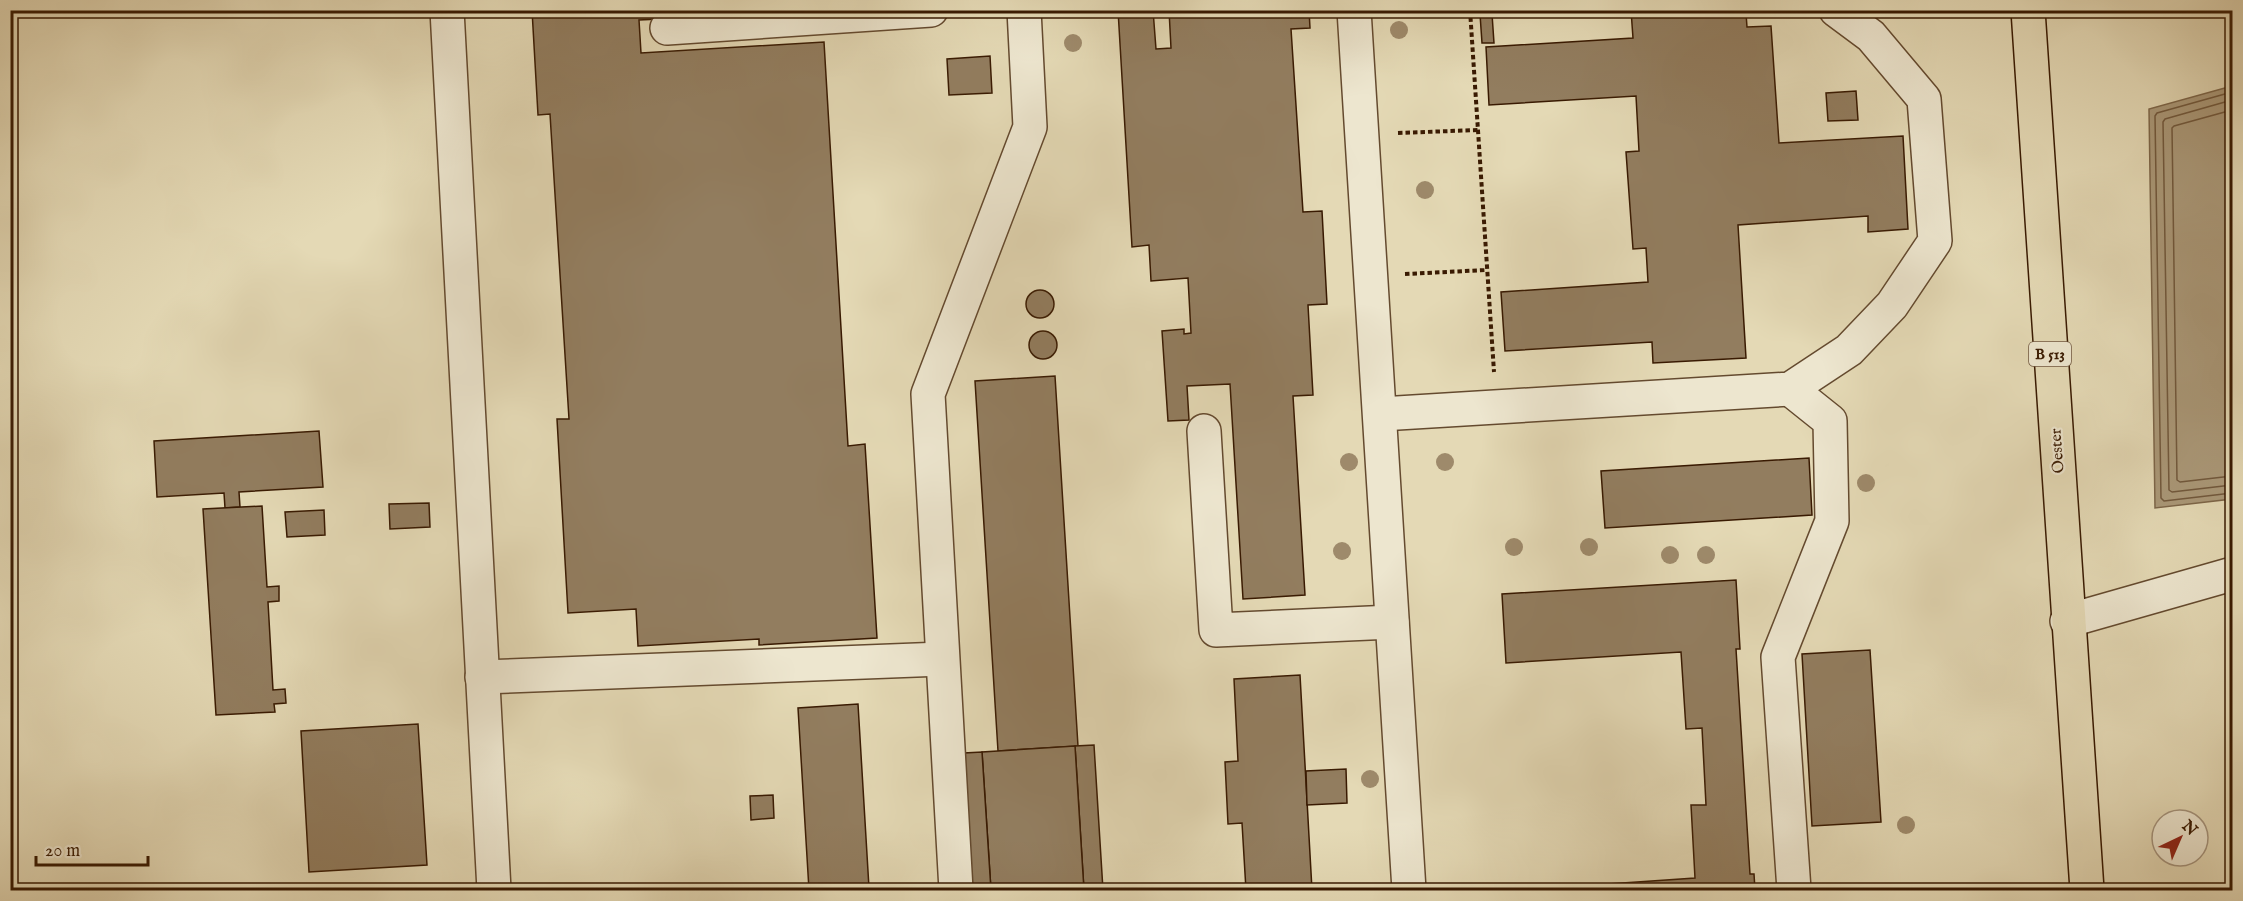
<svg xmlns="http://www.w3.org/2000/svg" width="2243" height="901" viewBox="0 0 2243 901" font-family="'IM FELL English',serif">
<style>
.water{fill:#aa9878;stroke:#7d6649;stroke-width:1.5}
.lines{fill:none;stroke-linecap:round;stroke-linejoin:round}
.shore{stroke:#72593d;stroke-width:1.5}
.building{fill:#927d5f;stroke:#391a02;stroke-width:1.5}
.minor-casing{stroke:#644a2f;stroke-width:36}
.major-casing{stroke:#391a02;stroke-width:36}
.path{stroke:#391a02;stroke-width:4;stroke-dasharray:4.5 3;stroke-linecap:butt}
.minor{stroke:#ede6cf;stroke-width:33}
.major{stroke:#e4d9b5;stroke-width:33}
.tree{fill:#9e8a6b}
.labels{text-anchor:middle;stroke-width:4.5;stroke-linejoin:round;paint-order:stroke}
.shield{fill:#ede6cf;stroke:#6f5740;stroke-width:1.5}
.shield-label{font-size:15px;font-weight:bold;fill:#391a02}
.street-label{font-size:16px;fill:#391a02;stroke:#ede6cf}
</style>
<rect width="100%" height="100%" fill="#e4d9b5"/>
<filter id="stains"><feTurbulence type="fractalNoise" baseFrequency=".00333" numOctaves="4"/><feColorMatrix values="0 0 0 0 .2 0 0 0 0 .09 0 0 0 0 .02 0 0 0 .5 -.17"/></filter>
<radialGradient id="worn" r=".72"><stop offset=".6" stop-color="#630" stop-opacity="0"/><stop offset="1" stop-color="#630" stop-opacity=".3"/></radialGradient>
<!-- water -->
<path class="water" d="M2232,86V499L2155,508L2149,109Z"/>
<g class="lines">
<!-- shore -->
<g class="shore">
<path d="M2232,92L2157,113L2155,116L2161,498L2164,501L2232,493"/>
<path d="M2232,100L2165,119L2163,122L2169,490L2172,492L2232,485"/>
<path d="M2232,110L2174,126L2172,128L2177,480L2180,482L2232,476"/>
</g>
</g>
<!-- building -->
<g class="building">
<path d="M532,10H659L660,19L639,20L641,53L824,42L848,446L865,444L877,638L759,645V639L638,646L636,609L568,613L557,419H569L550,114L538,115Z"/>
<path d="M1118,10H1153L1156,49L1171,48L1169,10H1309L1310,28L1291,29L1303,212L1322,211L1327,304L1308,305L1313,395L1293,396L1305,595L1243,599L1230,384L1187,386L1189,420L1168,421L1162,331L1184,329V334L1191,333L1188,278L1151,281L1149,245L1132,247Z"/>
<path d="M1631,10H1724V15L1746,13L1747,27L1771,26L1779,143L1903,136L1908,229L1868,232V216L1738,225L1746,358L1653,363L1652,342L1505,351L1501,292L1648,282L1646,248L1633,249L1626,152L1639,151L1636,96L1489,105L1486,47L1633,38Z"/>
<path d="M1480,14H1492L1494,43H1482Z"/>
<path d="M990,56L992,93L949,95L947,59Z"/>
<path d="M1856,91L1858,120L1828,121L1826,93Z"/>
<circle cx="1040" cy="304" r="14"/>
<circle cx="1043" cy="345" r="14"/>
<path d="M1055,376L1078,746L998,751L975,381Z"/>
<path d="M319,431L323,487L239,492L240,507L225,508L224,493L157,497L154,441Z"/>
<path d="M1809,458L1812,515L1605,528L1601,471Z"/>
<path d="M429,503L430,527L390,529L389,504Z"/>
<path d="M262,506L267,587L279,586V601L268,602L273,690L285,689L286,703L274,704L275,712L216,715L203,509Z"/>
<path d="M324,510L325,535L287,537L285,512Z"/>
<path d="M1736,580L1740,649H1736L1750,874H1754L1755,890H1521L1695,878L1691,805H1706L1702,728L1686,729L1681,652L1506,663L1502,594Z"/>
<path d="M1870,650L1881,822L1812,826L1802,654Z"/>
<path d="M1300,675L1312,890H1246L1242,823L1228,824L1225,762L1238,761L1234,679Z"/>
<path d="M858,704L869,888L809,890L798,708Z"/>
<path d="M418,724L427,865L309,872L301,731Z"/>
<path d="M1094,745L1103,890H1084L1075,746Z"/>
<path d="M1075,746L1084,890H991L982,752Z"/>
<path d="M982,752L991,890H972L964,753Z"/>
<path d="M1346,769L1347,803L1307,805L1306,771Z"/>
<path d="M773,795L774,818L751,820L750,796Z"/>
</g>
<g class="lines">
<!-- minor casing -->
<g class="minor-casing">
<g id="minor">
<path d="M447,10L494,890"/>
<path d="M1354,10L1409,890"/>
<path d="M667,28L931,10"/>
<path d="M1790,389L1830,421L1832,521L1778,657L1794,890"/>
<path d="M1381,414L1790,389L1849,350L1892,305L1935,241L1924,99L1871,36L1836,10"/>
<path d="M1204,431L1216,630L1392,622"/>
<path d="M2067,621L2232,574"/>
<path d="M482,677L942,659"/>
<path d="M956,890L928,394L1030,127L1024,10"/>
</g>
</g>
<!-- major casing -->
<g class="major-casing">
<path id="major" d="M2028,10L2087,890"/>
</g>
<!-- path -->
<g class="path">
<path d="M1470,10L1494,372"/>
<path d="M1398,133L1478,130"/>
<path d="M1405,274L1487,270"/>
</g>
<!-- minor -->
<use href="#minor" class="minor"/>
<!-- major -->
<use href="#major" class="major"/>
</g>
<!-- trees -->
<g class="tree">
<circle cx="1399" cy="30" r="9"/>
<circle cx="1073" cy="43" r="9"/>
<circle cx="1425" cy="190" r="9"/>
<circle cx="1349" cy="462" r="9"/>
<circle cx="1445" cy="462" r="9"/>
<circle cx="1866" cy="483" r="9"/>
<circle cx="1514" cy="547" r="9"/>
<circle cx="1589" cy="547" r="9"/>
<circle cx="1342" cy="551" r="9"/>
<circle cx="1670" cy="555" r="9"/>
<circle cx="1706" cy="555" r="9"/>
<circle cx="1370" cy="779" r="9"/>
<circle cx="1906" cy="825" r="9"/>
</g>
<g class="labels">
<!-- shield labels -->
<rect class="shield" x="2029" y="342" width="42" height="24" rx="4.5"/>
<g class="shield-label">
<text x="2050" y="359">B 513</text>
</g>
<!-- street labels -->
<g class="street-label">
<text transform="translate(2056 451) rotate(-94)" y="6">Oester</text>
</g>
</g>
<!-- margin -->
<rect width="2243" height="901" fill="none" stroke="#e4d9b5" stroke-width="36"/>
<rect x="12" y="12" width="2219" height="877" fill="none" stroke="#391a02" stroke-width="3"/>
<rect x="18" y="18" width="2207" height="865" fill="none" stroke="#391a02" stroke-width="1.5"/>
<!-- north arrow -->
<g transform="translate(2180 838) rotate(44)"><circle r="28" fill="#ede6cf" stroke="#a5947d" stroke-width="1.5"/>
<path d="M0-4.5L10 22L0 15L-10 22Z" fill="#8f2418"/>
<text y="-9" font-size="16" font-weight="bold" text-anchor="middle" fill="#391a02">N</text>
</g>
<!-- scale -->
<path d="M36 856v9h112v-9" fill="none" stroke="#391a02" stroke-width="3"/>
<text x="45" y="856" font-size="18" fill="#391a02" stroke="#ede6cf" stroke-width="4.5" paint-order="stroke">20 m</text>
<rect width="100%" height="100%" filter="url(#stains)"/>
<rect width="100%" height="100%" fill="url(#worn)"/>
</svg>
